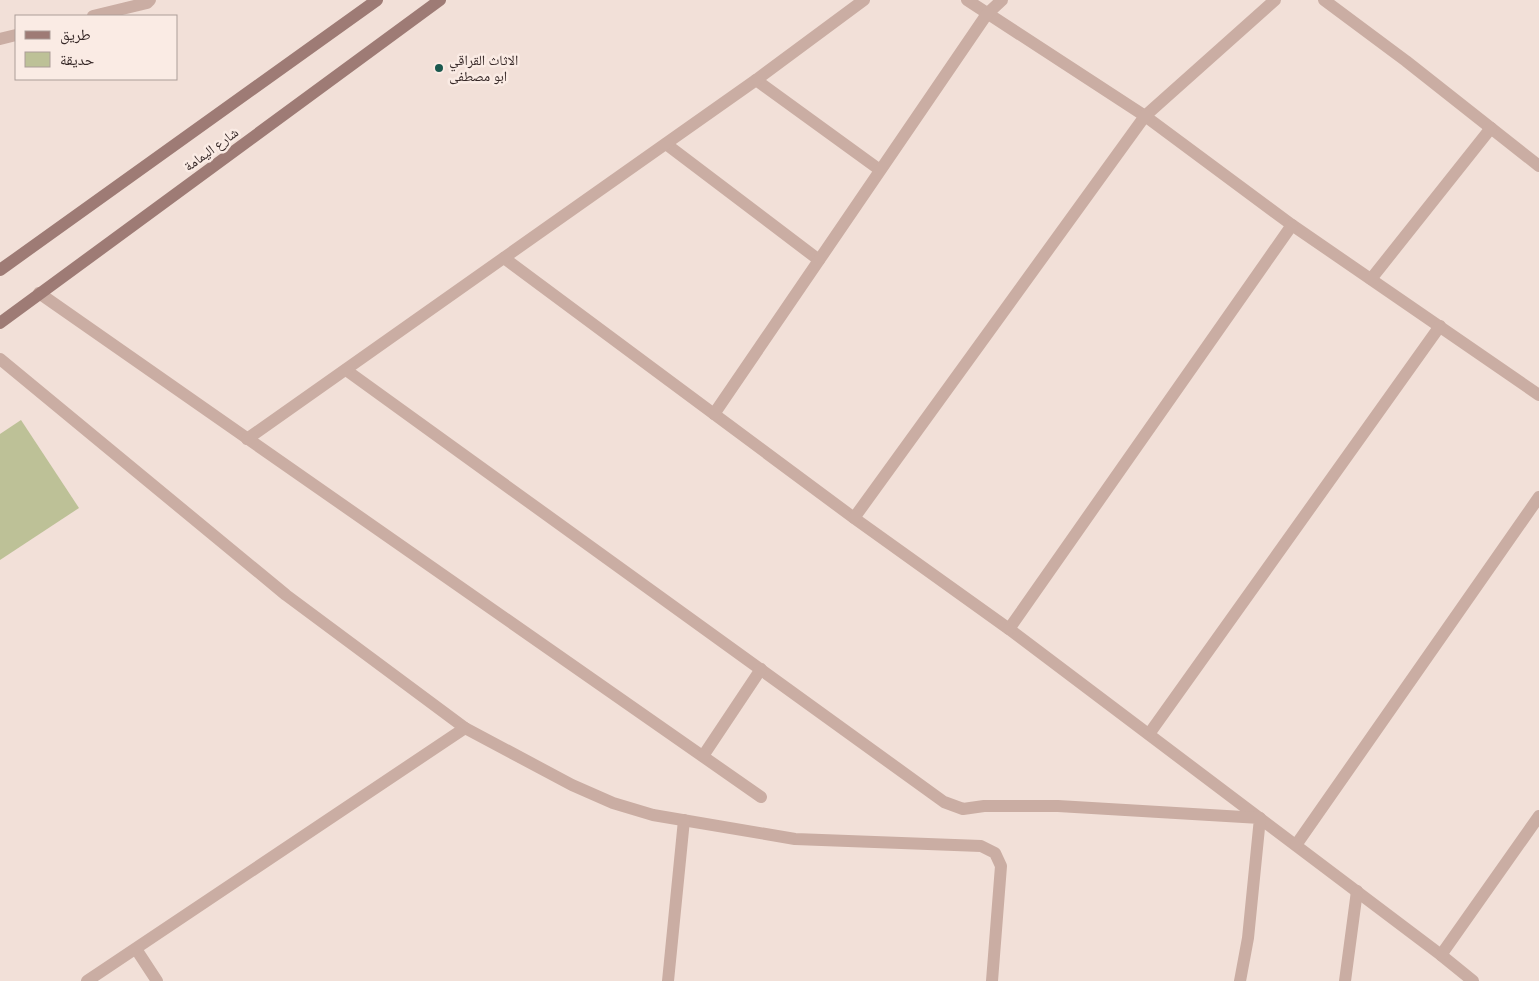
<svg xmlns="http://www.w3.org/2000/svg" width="1539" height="981" viewBox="0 0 1539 981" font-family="'IBM Plex Sans','Noto Naskh Arabic',sans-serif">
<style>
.green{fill:#bdc197}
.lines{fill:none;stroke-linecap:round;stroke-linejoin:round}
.service{stroke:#caada3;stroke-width:12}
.minor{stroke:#caada3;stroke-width:12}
.secondary{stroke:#9e7b75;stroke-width:12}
.poi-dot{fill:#1a584e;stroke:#faebe4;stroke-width:2}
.labels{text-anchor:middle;stroke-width:5;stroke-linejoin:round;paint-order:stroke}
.poi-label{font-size:14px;fill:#352726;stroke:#faebe4;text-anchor:start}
.street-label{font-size:14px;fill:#352726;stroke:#faebe4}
</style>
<rect width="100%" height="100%" fill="#f2e0d8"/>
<!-- green -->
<path class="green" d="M21,420L79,508L0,560V434Z"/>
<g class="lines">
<!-- service -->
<g class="service">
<path d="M0,359L286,595L465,728L572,785L613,803L653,815L795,839L981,846L995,853L1001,866L992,981"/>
<path d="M136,949L157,981"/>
<path d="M87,981L465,728"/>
<path d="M668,981L684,820"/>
</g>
<!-- minor -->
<g class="minor">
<path d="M967,0L1145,116L1292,225L1539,395"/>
<path d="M1324,0L1406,61L1539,166"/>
<path d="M93,16L147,3L150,0"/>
<path d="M0,39L16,35"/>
<path d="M756,80L880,170"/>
<path d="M666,144L819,260"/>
<path d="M504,258L854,518L1009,629L1441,955L1473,981"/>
<path d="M1371,279L1491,128"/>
<path d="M39,293L761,797"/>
<path d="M346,370L944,802L963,809L984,806H1058L1260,818L1248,938L1240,981"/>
<path d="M714,414L987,14L1002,0"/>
<path d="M247,439L756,80L864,0"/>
<path d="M854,518L1145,116L1275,0"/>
<path d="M1009,629L1292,225"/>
<path d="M1149,734L1440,326"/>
<path d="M703,756L761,669"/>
<path d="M1296,845L1539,497"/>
<path d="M1441,955L1539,816"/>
<path d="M1345,981L1357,891"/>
</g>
<!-- secondary -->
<g class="secondary">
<path d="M0,270L377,0"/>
<path d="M0,323L440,0"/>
</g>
</g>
<!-- markers -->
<circle class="poi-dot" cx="439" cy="68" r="5"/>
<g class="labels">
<!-- poi labels -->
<g class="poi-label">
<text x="449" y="65">الاثاث القراقي<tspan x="449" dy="16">ابو مصطفى</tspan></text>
</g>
<!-- street labels -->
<g class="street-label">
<text transform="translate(211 149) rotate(-36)" y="5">شارع اليمامة</text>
</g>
</g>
<!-- legend -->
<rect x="15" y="15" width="162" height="65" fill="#faebe4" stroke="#ab9d98"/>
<rect x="25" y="31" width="25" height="8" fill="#9e7b75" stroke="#ab9d98"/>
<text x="60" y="40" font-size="15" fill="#352726">طريق</text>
<rect x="25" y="52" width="25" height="15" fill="#bdc197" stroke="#ab9d98"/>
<text x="60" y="65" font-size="15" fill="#352726">حديقة</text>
</svg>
